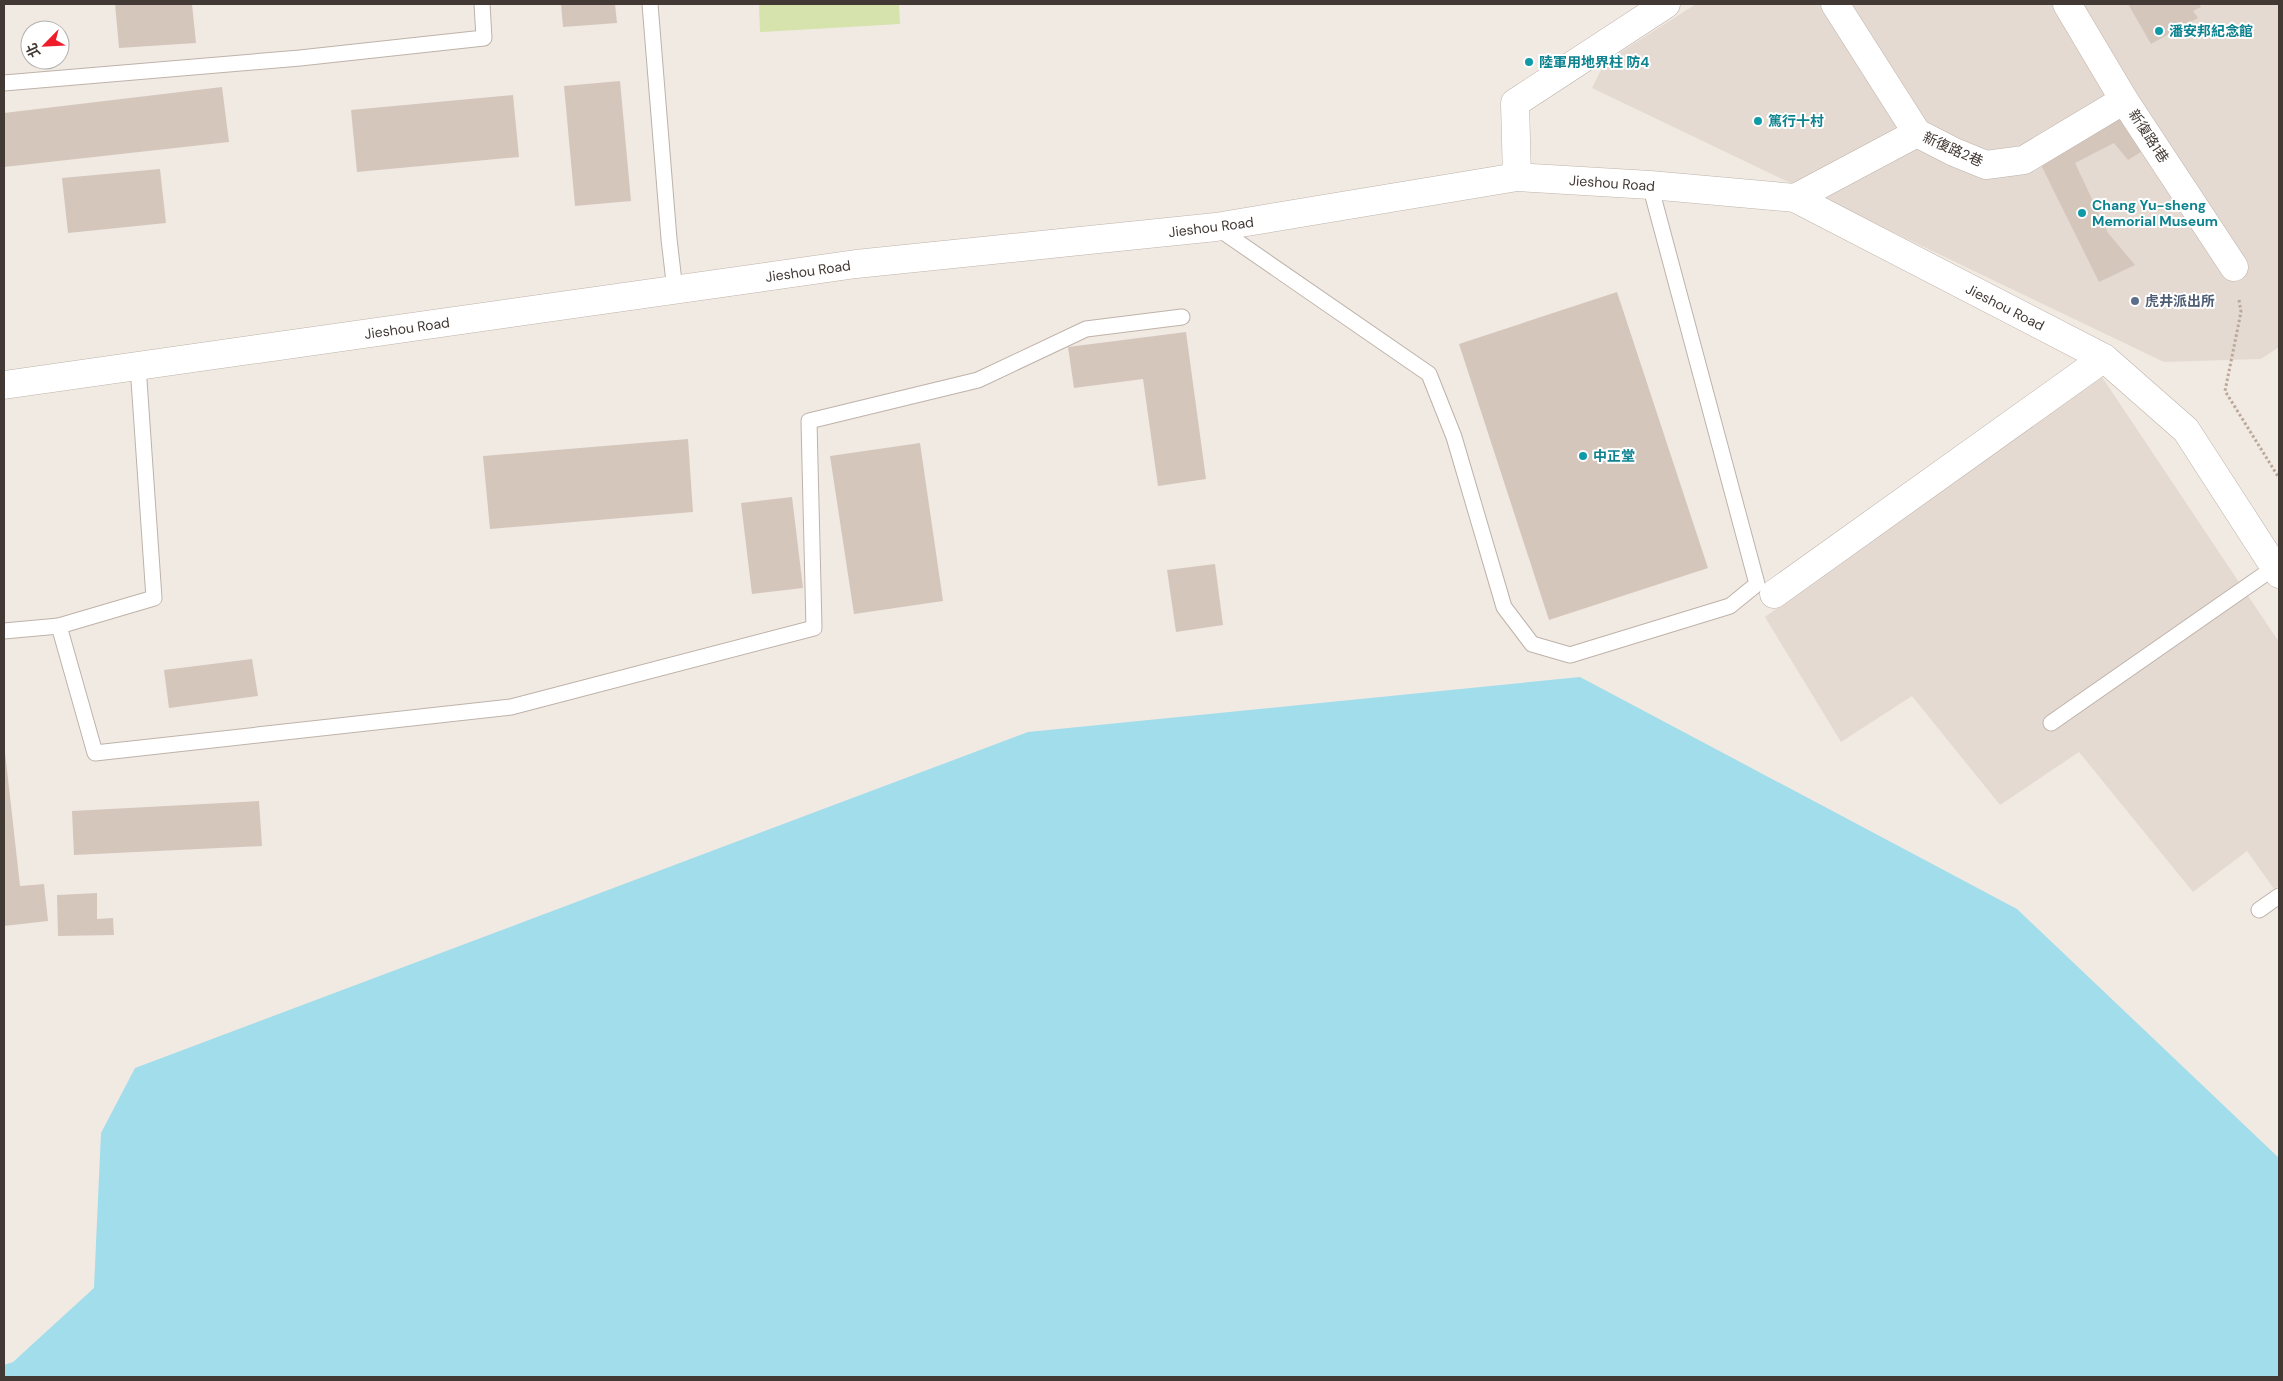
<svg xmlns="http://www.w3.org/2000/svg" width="2283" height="1381" viewBox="0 0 2283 1381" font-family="'DM Sans','Noto Sans TC',sans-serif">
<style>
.residential{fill:#e4dad2}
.green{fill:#d6e3ad}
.water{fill:#a1ddeb}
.building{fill:#d5c6bc}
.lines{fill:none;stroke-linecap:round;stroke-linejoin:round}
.service-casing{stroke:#beb2a9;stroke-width:17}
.minor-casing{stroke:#beb2a9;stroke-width:29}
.path{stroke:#bca898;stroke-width:3;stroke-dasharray:2.5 2.5;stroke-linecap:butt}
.service{stroke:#fff;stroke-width:15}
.minor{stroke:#fff;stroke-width:28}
.culture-dot{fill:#0f9aa8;stroke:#fff;stroke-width:2}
.service-dot{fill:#5c6f8a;stroke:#fff;stroke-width:2}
.labels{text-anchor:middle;stroke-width:4;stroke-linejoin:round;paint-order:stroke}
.culture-label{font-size:14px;font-weight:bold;fill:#0d838f;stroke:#fff;text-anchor:start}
.street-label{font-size:14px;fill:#423934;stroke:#fff}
.service-label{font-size:14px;font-weight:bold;fill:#4e5e75;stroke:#fff;text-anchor:start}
</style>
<rect width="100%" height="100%" fill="#f1eae3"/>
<!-- residential -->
<g class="residential">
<path d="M1696,4H2279V347L2261,359L2164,362L1592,88L1605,62Z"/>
<path d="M2102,377L2279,642V886L2274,889L2247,851L2193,892L2079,752L2000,805L1912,696L1841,742L1765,617Z"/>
</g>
<!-- green -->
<path class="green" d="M759,4H899L900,24L760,32Z"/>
<!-- water -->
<path class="water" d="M1580,677L2017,909L2279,1158V1377H4V1365L13,1362L94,1288L101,1133L135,1068L1028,732Z"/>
<!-- building -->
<g class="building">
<path d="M115,4H192L196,43L119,48Z"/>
<path d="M561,4H615L617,23L563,27Z"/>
<path d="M2128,4H2199L2201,7L2193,11L2198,18L2151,44Z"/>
<path d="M620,81L631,201L575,206L564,86Z"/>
<path d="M222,87L229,142L4,167V113Z"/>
<path d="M513,95L519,157L357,172L351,110Z"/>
<path d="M2120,111L2144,150L2128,160L2114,143L2075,163L2108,233L2135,265L2099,282L2041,165Z"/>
<path d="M160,169L166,223L68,233L62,178Z"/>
<path d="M1617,292L1708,568L1549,620L1459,344Z"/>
<path d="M1186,332L1206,479L1158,486L1143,379L1074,388L1068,347Z"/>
<path d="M688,439L693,512L490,529L483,456Z"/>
<path d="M920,443L943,601L854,614L830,456Z"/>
<path d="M792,497L803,588L752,594L741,503Z"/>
<path d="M1215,564L1223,625L1176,632L1167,570Z"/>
<path d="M252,659L258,696L169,708L164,670Z"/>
<path d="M4,743L20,886L44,884L48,921L4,926Z"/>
<path d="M259,801L262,846L74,855L72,811Z"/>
<path d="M97,893V919L113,918L114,935L58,936L57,895Z"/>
</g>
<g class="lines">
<!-- service casing -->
<g class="service-casing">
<g id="service">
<path d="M650,4L669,239L675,290"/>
<path d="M4,83L300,58L484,38L482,4"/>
<path d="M1216,227L1429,374L1454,437L1504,607L1532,644L1570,655L1730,606L1757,584L1650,185"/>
<path d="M138,366L154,598L59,626L95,753L511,707L814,628L809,421L978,380L1086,329L1182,317"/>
<path d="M4,631L59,626"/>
<path d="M2051,723L2275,567"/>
<path d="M2259,910L2279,896"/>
</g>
</g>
<!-- minor casing -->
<g class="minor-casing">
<g id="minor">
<path d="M1835,4L1917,133L1954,152L1986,165L2024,160L2124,100"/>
<path d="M2067,4L2124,100L2234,267"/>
<path d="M1517,177L1515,103L1666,4"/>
<path d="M1795,198L1917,133"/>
<path d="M4,385L856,264L1216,227L1517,177L1650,185L1795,198L2104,358L2186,430L2279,574"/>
<path d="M1774,594L2104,358"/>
</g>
</g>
<!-- path -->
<path class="path" d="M2239,300L2241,312L2225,391L2279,478"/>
<!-- service -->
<use href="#service" class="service"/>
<!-- minor -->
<use href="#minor" class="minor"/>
</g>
<!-- markers -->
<g class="culture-dot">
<circle cx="2159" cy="31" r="5"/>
<circle cx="1529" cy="62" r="5"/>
<circle cx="1758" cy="121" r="5"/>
<circle cx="2082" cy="213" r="5"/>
<circle cx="1583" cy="456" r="5"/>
</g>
<circle class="service-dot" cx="2135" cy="301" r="5"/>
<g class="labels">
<!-- culture labels -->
<g class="culture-label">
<text x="2169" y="36">潘安邦紀念館</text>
<text x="1539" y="67">陸軍用地界柱 防4</text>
<text x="1768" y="126">篤行十村</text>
<text x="2092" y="210">Chang Yu-sheng<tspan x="2092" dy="16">Memorial Museum</tspan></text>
<text x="1593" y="461">中正堂</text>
</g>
<!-- street labels -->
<g class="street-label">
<text transform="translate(2149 136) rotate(57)" y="5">新復路1巷</text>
<text transform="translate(1953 149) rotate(24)" y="5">新復路2巷</text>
<text transform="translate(1612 183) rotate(4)" y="5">Jieshou Road</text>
<text transform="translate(1211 227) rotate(-7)" y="5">Jieshou Road</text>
<text transform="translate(808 271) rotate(-8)" y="5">Jieshou Road</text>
<text transform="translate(2005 307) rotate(27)" y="5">Jieshou Road</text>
<text transform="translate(407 328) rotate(-8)" y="5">Jieshou Road</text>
</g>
<!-- service labels -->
<g class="service-label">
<text x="2145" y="306">虎井派出所</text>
</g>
</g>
<!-- border -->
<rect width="2283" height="1381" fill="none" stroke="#423934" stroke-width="10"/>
<!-- north arrow -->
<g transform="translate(45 45) rotate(246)"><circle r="24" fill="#ffffff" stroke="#b3b0ae"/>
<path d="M0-4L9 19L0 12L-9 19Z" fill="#ef1c29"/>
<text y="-8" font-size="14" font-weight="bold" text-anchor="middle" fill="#423934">北</text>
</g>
</svg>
